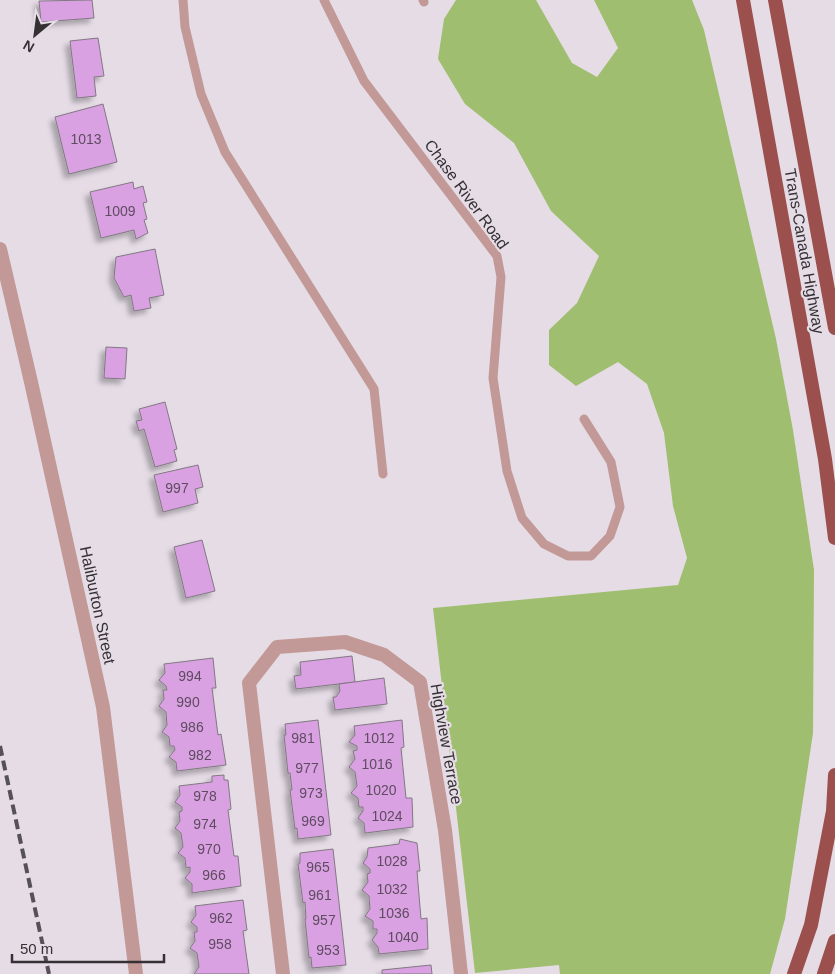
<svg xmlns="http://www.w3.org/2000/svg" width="835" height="974" viewBox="0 0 835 974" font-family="Helvetica,sans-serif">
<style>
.forest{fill:#a0be6f}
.building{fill:#daa1e2;stroke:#807981;filter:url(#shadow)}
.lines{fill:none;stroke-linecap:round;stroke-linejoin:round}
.service{stroke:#c29996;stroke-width:9}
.minor{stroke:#c29996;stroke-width:14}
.trunk{stroke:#9c504e;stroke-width:14}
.rail{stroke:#565156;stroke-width:4;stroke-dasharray:10 5;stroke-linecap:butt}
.labels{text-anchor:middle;stroke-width:4.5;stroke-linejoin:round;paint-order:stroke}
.number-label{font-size:14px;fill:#5e4c60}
.street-label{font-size:16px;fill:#343034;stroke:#e5dce6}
</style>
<defs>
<filter id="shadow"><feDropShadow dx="-4.5" dy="4.5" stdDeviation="2.5" flood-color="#0004"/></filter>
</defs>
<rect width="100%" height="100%" fill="#e5dce6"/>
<!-- forest -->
<path class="forest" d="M456,0H536L572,63L597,77L618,48L594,0H692L704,30L776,339L793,430L814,570L813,733L785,919L770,974H560L559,965L475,973L433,608L678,585L687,558L673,506L664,433L647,384L618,362L576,386L549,365V330L577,303L599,256L551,211L514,143L465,104L438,59L444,19Z"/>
<!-- building -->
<g class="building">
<path d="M92,0L94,18L41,22L39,1Z"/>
<path d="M98,38L104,76L94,77L96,96L77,98L70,41Z"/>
<path d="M103,104L117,162L69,174L55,117Z"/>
<path d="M133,182L134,189L143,186L147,202L143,203L147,219L144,220L148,233L136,239L134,230L101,238L90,192Z"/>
<path d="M155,249L164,295L149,298L151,308L134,311L131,295L124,297L114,278L116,257Z"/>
<path d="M106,347L127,348L125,379L104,378Z"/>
<path d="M165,402L177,449L174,450L177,461L155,467L144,429L139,431L136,421L142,420L139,409Z"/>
<path d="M198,465L203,487L195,489L198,503L163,512L154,475Z"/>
<path d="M202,540L215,591L186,598L174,547Z"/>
<path d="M352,656L355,682L296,689L294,676L301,675L300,662Z"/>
<path d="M213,658L216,688H212L218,735L221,734L226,765L177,771L176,762L169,757L175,750L174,746H170L169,737L162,732L167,725L166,712L159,706L164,699L163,690H167L166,686L159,680L165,673L164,664Z"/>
<path d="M384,678L387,704L335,710L333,697H336L340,691L339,684Z"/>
<path d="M318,720L331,835L298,839L297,828L295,829L290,790H292L290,773H288L284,735H286L285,724Z"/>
<path d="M402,720L404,747L401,748L406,798H412L413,827L365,833L364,823L358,818L363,811V807H359L358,798L351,793L357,786L355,772L349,767L355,759L353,751L357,750V746L349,742L355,735L354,726Z"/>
<path d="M224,775V780H228L231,809L228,810L234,856H238L241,886L192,893V884L185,878L190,872V867L186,868L185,858L178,853L183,847L181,833L175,828L180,821L179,812L182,811V807L175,802L180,795L179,786L212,782V776Z"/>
<path d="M400,839L417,843L420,871H417L421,919L427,918L428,949L379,954L378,947L372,940L377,933V929H373V921L365,916L370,909L369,896L362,890L368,882L367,874L370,873V869L363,863L367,857L368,848L399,844Z"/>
<path d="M333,849L346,965L312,968L311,957L309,958L305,919H306L305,902L303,903L298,864L300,863V853Z"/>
<path d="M243,900L247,930L243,931L249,974H194L199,967L197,953L190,948L195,941L194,932H197V927L191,922L196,915L195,906Z"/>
<path d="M431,965L432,974H382V970Z"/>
</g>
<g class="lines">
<!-- service -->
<g class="service">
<path d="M183,0L185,27L201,94L225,152L374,389L383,474"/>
<path d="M324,0L364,81L497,256L501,277L493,378L507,471L522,518L544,544L568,556H591L610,536L620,507L611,462L584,419"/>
<path d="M423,0L424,2"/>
</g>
<!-- minor -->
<g class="minor">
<path d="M0,249L31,382L103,707L136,974"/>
<path d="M283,974L249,683L277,647L345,642L384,655L420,682L445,830L461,974"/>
</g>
<!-- trunk -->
<g class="trunk">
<path d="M743,0L825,459L835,538"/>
<path d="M775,0L835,328"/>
<path d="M794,974L811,925L833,811L835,775"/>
<path d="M824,974L835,941"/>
</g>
<!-- rail -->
<path class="rail" d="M0,746L49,974"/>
</g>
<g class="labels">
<!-- number labels -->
<g class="number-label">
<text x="86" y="144">1013</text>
<text x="120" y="216">1009</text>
<text x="177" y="493">997</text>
<text x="190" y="681">994</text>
<text x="188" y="707">990</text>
<text x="192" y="732">986</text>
<text x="303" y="743">981</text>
<text x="379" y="743">1012</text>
<text x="200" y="760">982</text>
<text x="377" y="769">1016</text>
<text x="307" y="773">977</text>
<text x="381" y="795">1020</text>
<text x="311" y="798">973</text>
<text x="205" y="801">978</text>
<text x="387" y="821">1024</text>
<text x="313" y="826">969</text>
<text x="205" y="829">974</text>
<text x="209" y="854">970</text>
<text x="392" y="866">1028</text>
<text x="318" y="872">965</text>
<text x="214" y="880">966</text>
<text x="392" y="894">1032</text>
<text x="320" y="900">961</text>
<text x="394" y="918">1036</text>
<text x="221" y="923">962</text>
<text x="324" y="925">957</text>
<text x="403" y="942">1040</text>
<text x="220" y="949">958</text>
<text x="328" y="955">953</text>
</g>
<!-- street labels -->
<g class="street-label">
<text transform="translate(467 194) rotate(54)" y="6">Chase River Road</text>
<text transform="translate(805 251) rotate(80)" y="6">Trans-Canada Highway</text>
<text transform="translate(98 605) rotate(78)" y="6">Haliburton Street</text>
<text transform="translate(447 744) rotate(80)" y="6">Highview Terrace</text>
</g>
</g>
<!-- north arrow -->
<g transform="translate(35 35) rotate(209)" stroke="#e5dce6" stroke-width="4" paint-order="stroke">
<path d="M0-4L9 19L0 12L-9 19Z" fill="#343034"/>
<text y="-8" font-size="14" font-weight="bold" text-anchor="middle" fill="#343034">N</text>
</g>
<!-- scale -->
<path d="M12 954v8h152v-8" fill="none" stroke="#343034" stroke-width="2.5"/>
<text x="20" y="954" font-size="15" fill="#343034" stroke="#e5dce6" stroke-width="4" paint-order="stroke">50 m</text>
</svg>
